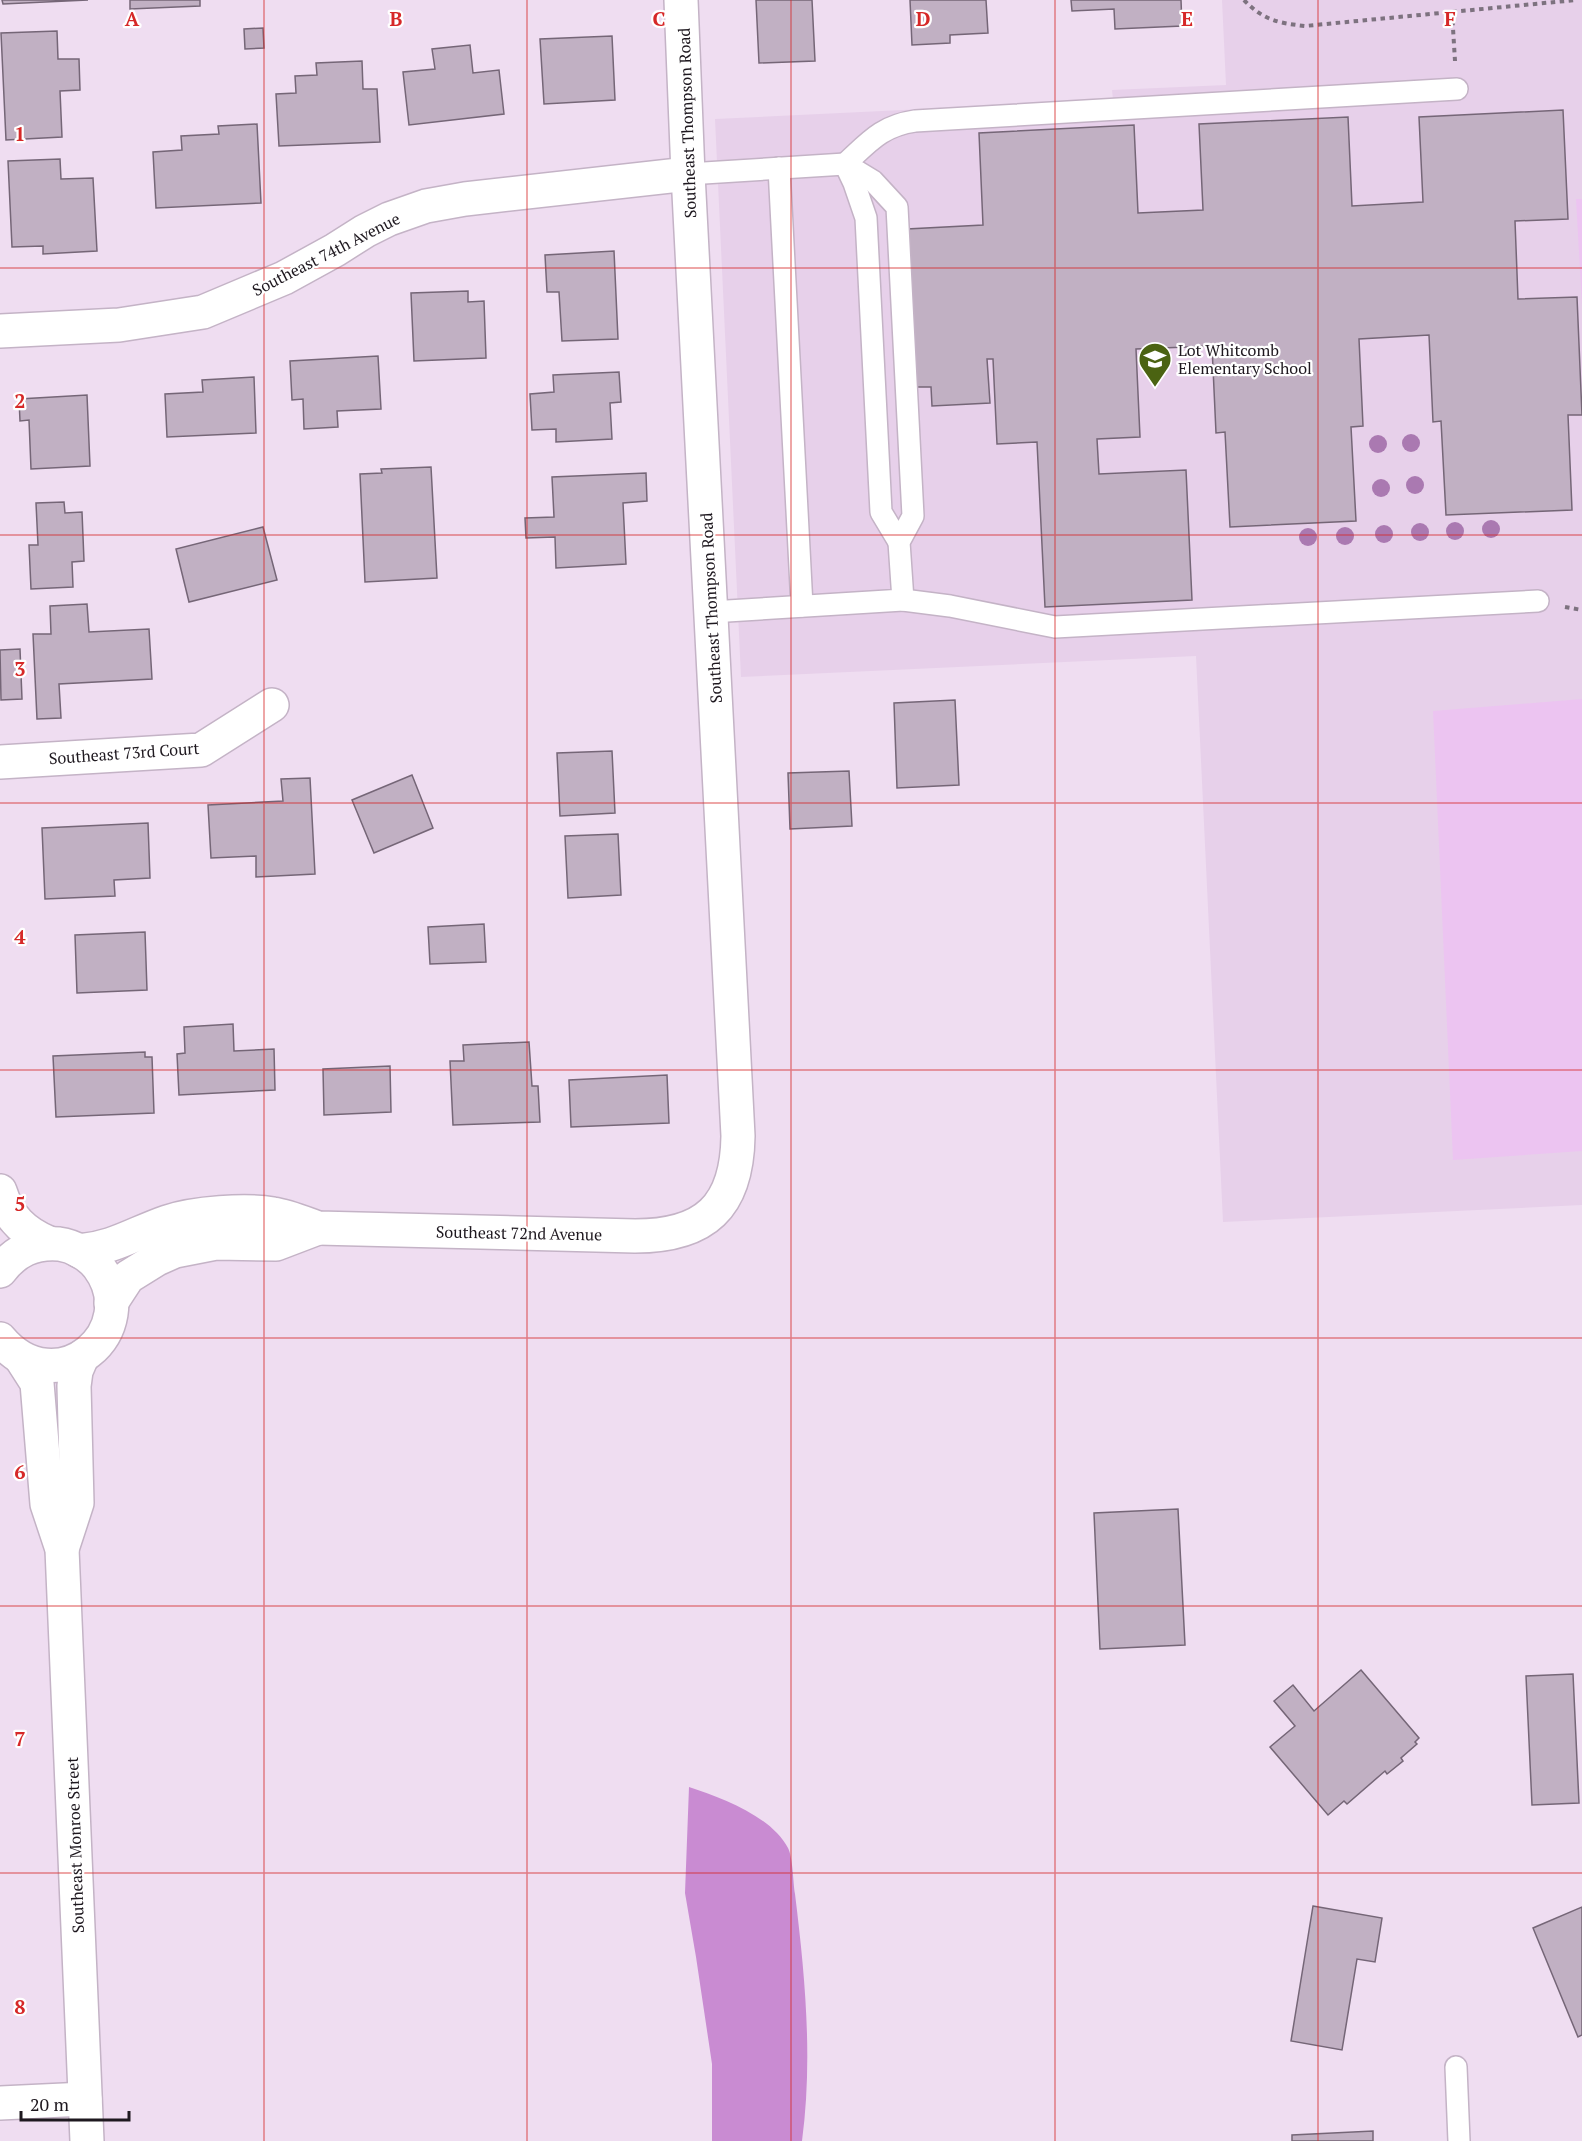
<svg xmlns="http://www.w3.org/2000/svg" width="1582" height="2141" viewBox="0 0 1582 2141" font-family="'PT Serif',serif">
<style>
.built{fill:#e7d0ea}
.green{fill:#ecc4f1}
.water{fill:#c98bd2}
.building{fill:#c1b0c3;stroke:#756677;stroke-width:1.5}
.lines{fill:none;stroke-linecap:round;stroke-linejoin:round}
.lane-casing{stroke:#c4b3c6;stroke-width:24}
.street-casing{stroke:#c4b3c6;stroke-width:36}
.secondary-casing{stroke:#c4b3c6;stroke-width:36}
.path{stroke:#7d727f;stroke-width:4;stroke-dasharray:4.5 4.5;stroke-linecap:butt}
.lane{stroke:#fff;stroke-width:21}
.street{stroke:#fff;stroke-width:33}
.secondary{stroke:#fff;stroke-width:33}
.tree{fill:#aa79b1}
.grid{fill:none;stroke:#d62828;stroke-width:1.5;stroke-opacity:0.55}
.labels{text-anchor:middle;stroke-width:4.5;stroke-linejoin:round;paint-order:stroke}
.street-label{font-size:16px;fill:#1e181f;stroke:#fff}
.poi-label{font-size:16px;fill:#1e181f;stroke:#fff;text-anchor:start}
.grid-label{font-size:20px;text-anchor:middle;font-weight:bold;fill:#d62828;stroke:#fff;stroke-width:4.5;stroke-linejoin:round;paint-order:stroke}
</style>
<rect width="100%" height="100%" fill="#efddf1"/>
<!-- built -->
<path class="built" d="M1222,0H1582V1205L1223,1222L1196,656L741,677L715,119L1113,100L1112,90L1226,85Z"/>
<!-- green -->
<g class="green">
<path d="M1576,199H1582V306Z"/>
<path d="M1582,699V1151L1453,1160L1433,711Z"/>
</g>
<!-- water -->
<path class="water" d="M689,1787C722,1798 771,1816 788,1848C793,1858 793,1882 795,1894C805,1975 813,2059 802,2141H712V2064L696,1957L685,1893Z"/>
<!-- building -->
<g class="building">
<path d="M2,0H88L3,4Z"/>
<path d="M130,0H200V6L130,9Z"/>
<path d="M756,0H812L815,61L759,63Z"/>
<path d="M910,0H986L988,33L950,35V43L912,45Z"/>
<path d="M1071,0H1181L1182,26L1115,29L1114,9L1072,11Z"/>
<path d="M263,28L264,48L245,49L244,29Z"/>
<path d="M57,31L58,59H79L80,90L60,91L62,137L6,140L1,33Z"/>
<path d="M612,36L615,100L544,104L540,39Z"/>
<path d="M470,45L473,73L499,70L504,114L409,125L403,72L435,69L432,49Z"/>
<path d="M362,61L363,89H377L380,142L279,146L276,94L296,93L295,76L317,75L316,63Z"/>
<path d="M1563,110L1568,219L1515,221L1518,299L1577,297L1582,415H1568L1572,510L1446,515L1441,421L1433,422L1429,335L1359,339L1363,426L1351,427L1356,521L1230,527L1225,432L1216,433L1212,346L1136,349L1140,437L1097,439L1099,474L1186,470L1192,600L1045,607L1037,442L997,444L993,359H987L990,403L932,406L931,387H915L907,229L983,225L979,133L1134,125L1138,213L1203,210L1199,124L1348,117L1352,206L1423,202L1419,117Z"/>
<path d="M257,124L261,203L156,208L153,152L182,150L181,136L219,134L218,126Z"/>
<path d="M60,159L61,179L93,178L97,251L43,254V246L12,247L8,161Z"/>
<path d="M614,251L618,339L562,341L559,292H547L545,255Z"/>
<path d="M468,291V302L484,301L486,358L414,361L411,293Z"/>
<path d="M378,356L381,409L337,411L338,427L304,429L303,399L292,400L290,361Z"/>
<path d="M619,372L621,402L610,403L612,439L556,442V429L532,430L530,394L554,392L553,375Z"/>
<path d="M254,377L256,433L167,437L165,394L203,392L202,380Z"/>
<path d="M87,395L90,466L31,469L29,420L20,421L19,399Z"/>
<path d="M431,467L437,578L365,582L360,474L382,473L381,469Z"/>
<path d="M646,473L647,501L623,503L626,564L556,568L555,537L526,538L525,518L554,517L552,477Z"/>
<path d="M64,502L65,513L82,512L84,561L72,562L73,587L31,589L29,545H38L36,503Z"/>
<path d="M263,527L277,580L189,602L176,549Z"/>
<path d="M87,604L89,632L149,629L152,679L59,684L61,718L37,719L33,634H51L50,606Z"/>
<path d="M20,649L22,699L1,700L0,650Z"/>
<path d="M955,700L959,785L897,788L894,703Z"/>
<path d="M612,751L615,813L560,816L557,753Z"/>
<path d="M849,771L852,826L790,829L788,773Z"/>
<path d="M412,775L433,828L374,853L352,800Z"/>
<path d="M310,778L315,874L256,877V856L211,858L208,805L283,801L281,779Z"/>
<path d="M148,823L150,878L114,880L115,896L45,899L42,828Z"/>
<path d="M618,834L621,895L568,898L565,836Z"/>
<path d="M484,924L486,962L430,964L428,927Z"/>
<path d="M145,932L147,990L77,993L75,935Z"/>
<path d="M233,1024L234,1051L274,1049L275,1090L179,1095L177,1054L185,1053L184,1027Z"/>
<path d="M529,1042L532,1086H538L540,1122L453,1125L450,1061H464L463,1045Z"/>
<path d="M145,1052V1057H152L154,1113L56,1117L53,1056Z"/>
<path d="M390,1066L391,1112L324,1115L323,1069Z"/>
<path d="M667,1075L669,1123L571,1127L569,1080Z"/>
<path d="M1178,1509L1185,1645L1100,1649L1094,1513Z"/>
<path d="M1361,1670L1419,1738L1415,1742L1417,1744L1401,1758L1403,1761L1387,1774L1385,1771L1347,1804L1344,1801L1328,1815L1270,1747L1295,1726L1274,1701L1293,1685L1314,1711Z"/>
<path d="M1573,1674L1579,1803L1532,1805L1526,1676Z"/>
<path d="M1313,1906L1382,1918L1375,1962L1357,1959L1342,2050L1291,2041Z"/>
<path d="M1582,1907V2035L1578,2037L1533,1928Z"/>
<path d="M1373,2131V2141H1292V2135Z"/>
</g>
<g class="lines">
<!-- lane casing -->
<g class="lane-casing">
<g id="lane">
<path d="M779,168L802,606"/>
<path d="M688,174L845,164L873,181L897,207L913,516L899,542L903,600L711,612"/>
<path d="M899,542L881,512L866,218L854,183L845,164C869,142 881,126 915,121L1457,89"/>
<path d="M903,600L950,606L1055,627L1538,601"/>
<path d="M1456,2067L1459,2141"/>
</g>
</g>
<!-- street casing -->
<g class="street-casing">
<g id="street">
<path d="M0,331L119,325L203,312L284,278L335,250L365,231L389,219L426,206L465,199L688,174"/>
<path d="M0,762L201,750L272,705"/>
<path d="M0,1191C8,1217 24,1233 49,1243"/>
<path d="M0,2103L85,2099"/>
</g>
</g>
<!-- secondary casing -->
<g class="secondary-casing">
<g id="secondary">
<path d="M79,1251C114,1248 135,1233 167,1222C194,1213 246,1209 273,1214C288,1216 304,1223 318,1228L635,1236C705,1236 737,1207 738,1136L688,174L681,0"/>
<path d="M0,1271C15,1251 34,1242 59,1244C74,1246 89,1255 98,1266C146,1330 57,1407 0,1339"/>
<path d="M111,1303L128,1277L157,1259L175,1251L216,1243L276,1244L318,1228"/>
<path d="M21,1358L37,1383L47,1504L62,1549L87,2141"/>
<path d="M62,1549L77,1503L74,1386L76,1371L82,1357"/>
</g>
</g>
<!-- path -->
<g class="path">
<path d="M1244,0C1263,20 1278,23 1305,26L1576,0"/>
<path d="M1452,12L1455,61"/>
<path d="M1565,607L1582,610"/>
</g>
<!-- lane -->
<use href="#lane" class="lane"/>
<!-- street -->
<use href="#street" class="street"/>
<!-- secondary -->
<use href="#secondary" class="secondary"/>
</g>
<!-- trees -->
<g class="tree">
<circle cx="1411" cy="443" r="9"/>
<circle cx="1378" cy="444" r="9"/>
<circle cx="1415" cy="485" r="9"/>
<circle cx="1381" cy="488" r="9"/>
<circle cx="1491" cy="529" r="9"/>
<circle cx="1455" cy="531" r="9"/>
<circle cx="1420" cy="532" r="9"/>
<circle cx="1384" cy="534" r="9"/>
<circle cx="1345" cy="536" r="9"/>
<circle cx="1308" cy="537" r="9"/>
</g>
<!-- grid -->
<path class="grid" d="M264,0V2141M527,0V2141M791,0V2141M1055,0V2141M1318,0V2141M0,268H1582M0,535H1582M0,803H1582M0,1070H1582M0,1338H1582M0,1606H1582M0,1873H1582"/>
<!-- icons -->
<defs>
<g id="school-pin" transform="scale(1.725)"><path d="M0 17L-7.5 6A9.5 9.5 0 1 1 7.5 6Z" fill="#4b6312" stroke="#fff"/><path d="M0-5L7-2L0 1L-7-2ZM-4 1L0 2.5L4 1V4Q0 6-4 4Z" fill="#fff"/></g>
</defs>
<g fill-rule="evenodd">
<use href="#school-pin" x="1155" y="359"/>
</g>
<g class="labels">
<!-- street labels -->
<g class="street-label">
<text transform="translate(687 123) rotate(-92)" y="6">Southeast Thompson Road</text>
<text transform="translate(326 254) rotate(-27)" y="6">Southeast 74th Avenue</text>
<text transform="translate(711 608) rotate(-93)" y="6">Southeast Thompson Road</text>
<text transform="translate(124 753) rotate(-4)" y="6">Southeast 73rd Court</text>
<text transform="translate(519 1233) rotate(1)" y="6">Southeast 72nd Avenue</text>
<text transform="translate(75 1845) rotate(-92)" y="6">Southeast Monroe Street</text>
</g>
<!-- poi labels -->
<g class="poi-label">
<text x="1178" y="356">Lot Whitcomb<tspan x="1178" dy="18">Elementary School</tspan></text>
</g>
</g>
<g class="grid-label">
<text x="132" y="26">A</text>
<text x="396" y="26">B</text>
<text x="659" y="26">C</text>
<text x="923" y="26">D</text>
<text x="1187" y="26">E</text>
<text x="1450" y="26">F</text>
<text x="20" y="141">1</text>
<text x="20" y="408">2</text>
<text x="20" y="676">3</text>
<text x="20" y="944">4</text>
<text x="20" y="1211">5</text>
<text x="20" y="1479">6</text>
<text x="20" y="1746">7</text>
<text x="20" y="2014">8</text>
</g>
<!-- scale -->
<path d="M21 2111v9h108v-9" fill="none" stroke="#1e181f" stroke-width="3"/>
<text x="30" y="2111" font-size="18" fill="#1e181f" stroke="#ffffff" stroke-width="4.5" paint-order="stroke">20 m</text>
</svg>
